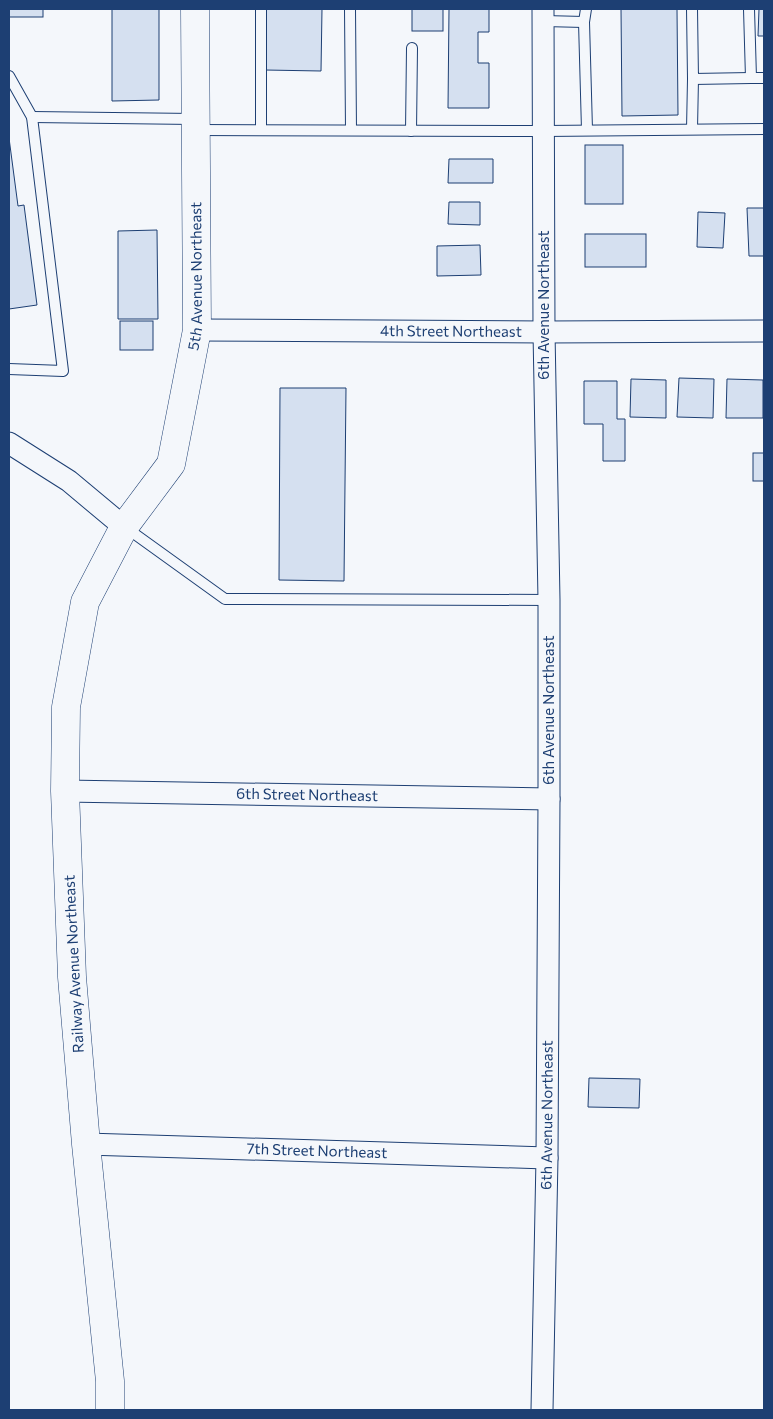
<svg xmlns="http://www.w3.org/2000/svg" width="773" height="1419" viewBox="0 0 773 1419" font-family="Commissioner,sans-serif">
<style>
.building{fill:#d5e0f0;stroke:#1d3f73}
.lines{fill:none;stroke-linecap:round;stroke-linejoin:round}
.lane-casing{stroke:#1d3f73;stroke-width:12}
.street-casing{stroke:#1d3f73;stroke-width:23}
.secondary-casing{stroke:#1d3f73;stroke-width:29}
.lane{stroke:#f4f7fb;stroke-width:10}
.street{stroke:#f4f7fb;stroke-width:21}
.secondary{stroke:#f4f7fb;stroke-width:28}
.labels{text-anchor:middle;stroke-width:4;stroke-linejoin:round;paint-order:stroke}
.street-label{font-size:15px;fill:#1d3f73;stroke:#f4f7fb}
</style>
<rect width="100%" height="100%" fill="#f4f7fb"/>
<!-- building -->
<g class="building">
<rect x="9" y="9" width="34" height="8"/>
<path d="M112,9H159V100L112,101Z"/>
<path d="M266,9H322L321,71L265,70Z"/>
<rect x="412" y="9" width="31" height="22"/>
<path d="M449,9H489V32H478V63H489V108H448Z"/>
<path d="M621,9H677L678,115L622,116Z"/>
<path d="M759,9H764V36H758Z"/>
<path d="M9,138L18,206L24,205L37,305L9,309Z"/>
<rect x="585" y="145" width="38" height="59"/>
<path d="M449,159H493V183H448Z"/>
<path d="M449,202H480V225L448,224Z"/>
<path d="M747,208H764V256H749Z"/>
<path d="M698,212L725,213L723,248L697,247Z"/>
<path d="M157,230L158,319H118V231Z"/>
<rect x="585" y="234" width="61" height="33"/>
<path d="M480,245L481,275L437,276V246Z"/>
<rect x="120" y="321" width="33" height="29"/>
<path d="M679,378L714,379L713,418L677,417Z"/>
<path d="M631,379L666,380V418L630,417Z"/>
<path d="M727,379L763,380V418H726Z"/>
<path d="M584,381H617V419H625V461H603V424H584Z"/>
<path d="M280,388H346L344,581L279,580Z"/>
<rect x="753" y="453" width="11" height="28"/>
<path d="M589,1078L640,1079L639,1108L588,1107Z"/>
</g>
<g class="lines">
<!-- lane casing -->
<g class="lane-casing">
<g id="lane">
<path d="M261,9V130"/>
<path d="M350,9L351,130"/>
<path d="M692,9L693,79L751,78"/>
<path d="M749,9L751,78H764"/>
<path d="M544,21L584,22L586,9"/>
<path d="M584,22L587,130"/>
<path d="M9,76L32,117L63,371L9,369"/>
<path d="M32,117L194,119"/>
<path d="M692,129L693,79"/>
<path d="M197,130L544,131L764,129"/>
<path d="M411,131L412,48"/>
<path d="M125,527L225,599L549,600"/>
</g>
</g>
<!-- street casing -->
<g class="street-casing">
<g id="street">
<path id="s1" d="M197,330L544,332L764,331"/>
<path d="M9,443L69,481L124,527"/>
<path id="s2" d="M65,791L549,799"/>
<path id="s3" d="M86,1144L547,1158"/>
<path id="s4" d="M542,1410L547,1158L549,799V600L544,332L543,9"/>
</g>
</g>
<!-- secondary casing -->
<g class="secondary-casing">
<g id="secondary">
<path id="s5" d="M110,1410V1381L86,1144L72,977L65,791L66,707L85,602L124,527L171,464L197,330L195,9"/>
</g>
</g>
<!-- lane -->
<use href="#lane" class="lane"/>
<!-- street -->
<use href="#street" class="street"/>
<!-- secondary -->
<use href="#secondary" class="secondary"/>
</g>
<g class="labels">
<!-- street labels -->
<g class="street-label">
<text dy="5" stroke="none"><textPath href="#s5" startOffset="1165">5th Avenue Northeast</textPath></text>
<text transform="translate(544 305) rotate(-90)" y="5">6th Avenue Northeast</text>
<text dy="5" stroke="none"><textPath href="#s1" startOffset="254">4th Street Northeast</textPath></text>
<text transform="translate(549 710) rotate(-90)" y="5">6th Avenue Northeast</text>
<text dy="5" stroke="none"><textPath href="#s2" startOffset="242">6th Street Northeast</textPath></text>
<text transform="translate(74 964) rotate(-93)" y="5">Railway Avenue Northeast</text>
<text dy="5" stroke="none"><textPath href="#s4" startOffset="295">6th Avenue Northeast</textPath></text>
<text dy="5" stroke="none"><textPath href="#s3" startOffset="231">7th Street Northeast</textPath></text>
</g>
</g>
<!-- border -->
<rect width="773" height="1419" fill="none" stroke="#1d3f73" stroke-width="20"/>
</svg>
